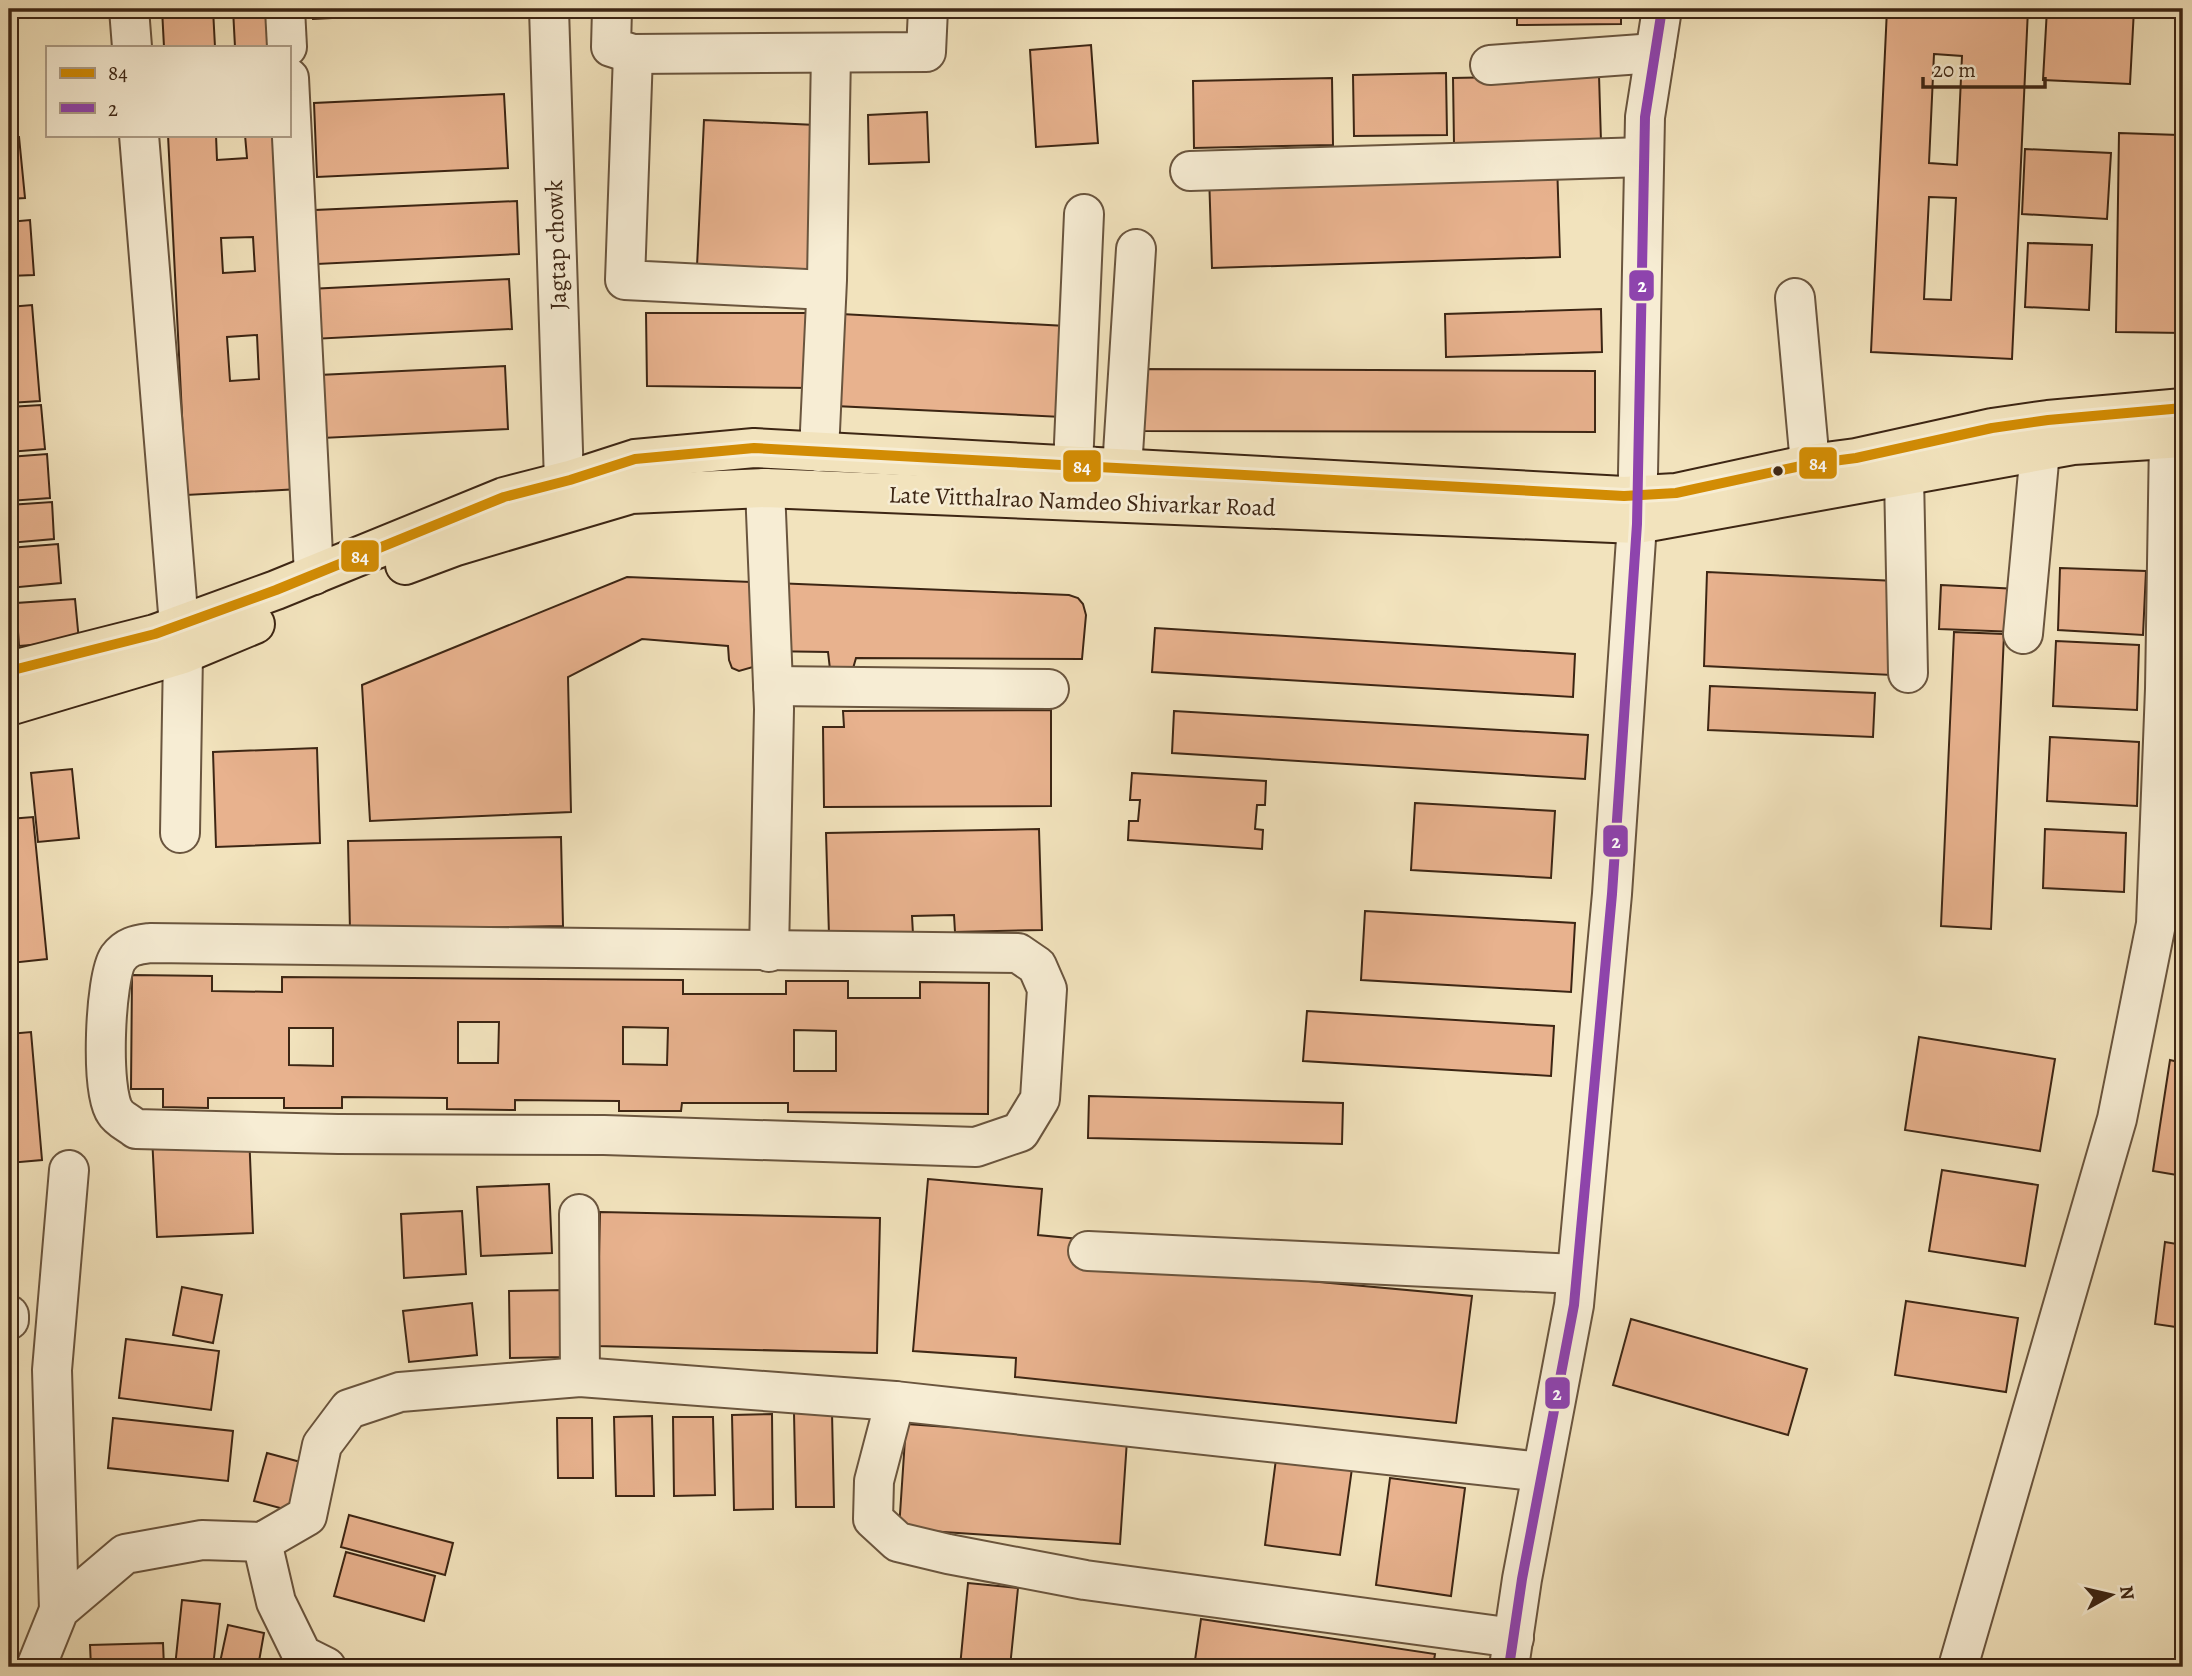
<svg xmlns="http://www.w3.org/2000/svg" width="2192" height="1676" viewBox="0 0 2192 1676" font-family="Alegreya,serif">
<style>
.building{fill:#e8b28e;stroke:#3d2614;stroke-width:2;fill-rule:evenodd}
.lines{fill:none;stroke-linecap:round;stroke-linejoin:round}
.minor-casing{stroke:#6a553e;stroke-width:42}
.major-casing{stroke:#3d2614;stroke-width:42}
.minor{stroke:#f7edd4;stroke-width:38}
.major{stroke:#f2e3bd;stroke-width:38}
.bus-1-casing{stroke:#f7edd4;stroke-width:16}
.bus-2-casing{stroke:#f7edd4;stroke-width:16}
.bus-1{stroke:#d28c04;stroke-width:10}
.bus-2{stroke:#8e44ad;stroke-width:10}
.bus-dot{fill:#3d2614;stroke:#f7edd4;stroke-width:2.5}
.labels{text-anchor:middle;stroke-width:5;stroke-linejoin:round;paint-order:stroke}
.street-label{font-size:24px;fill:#3d2614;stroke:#f7edd4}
.line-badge{stroke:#f7edd4;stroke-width:2.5}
.badge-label{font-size:19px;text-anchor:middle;font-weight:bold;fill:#fff}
</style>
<rect width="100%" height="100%" fill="#f2e3bd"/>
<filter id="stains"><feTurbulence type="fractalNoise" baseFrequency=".00286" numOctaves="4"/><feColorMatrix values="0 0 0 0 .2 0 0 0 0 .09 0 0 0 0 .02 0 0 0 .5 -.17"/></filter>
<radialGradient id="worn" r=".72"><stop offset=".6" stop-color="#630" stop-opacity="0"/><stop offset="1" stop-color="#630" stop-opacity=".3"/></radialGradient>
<!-- building -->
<g class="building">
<path d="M162,9H213L215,47H164Z"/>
<path d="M233,9H276L278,47H235Z"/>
<path d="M312,9H516L313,19Z"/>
<path d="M847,9H908V11Z"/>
<path d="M1517,9H1621V24L1517,25Z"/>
<path d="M1887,9H2028L2012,359L1871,352ZM1934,54L1962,56L1957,165L1929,163ZM1929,197L1956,198L1951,300L1924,299Z"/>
<path d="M2047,9H2134L2130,84L2043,80Z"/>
<path d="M1091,45L1098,143L1036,147L1030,50Z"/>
<path d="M1446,73L1447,135L1354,136L1353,75Z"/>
<path d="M1599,75L1601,142L1454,144L1453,78Z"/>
<path d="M1332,78L1333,145L1194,148L1193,81Z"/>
<path d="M13,84L17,127L9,128V85Z"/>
<path d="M504,94L508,168L317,177L314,103Z"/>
<path d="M927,112L929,162L869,164L868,115Z"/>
<path d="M704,120L816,125L809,272L697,266Z"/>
<path d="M2119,133L2179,135V161H2183V227H2180V284H2183V333L2116,332Z"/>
<path d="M168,135H216L217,160L247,158L245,135H282L300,489L186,495ZM253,237L255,271L223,273L221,238ZM257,335L259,379L230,381L227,337Z"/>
<path d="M9,137H19L25,198L9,199Z"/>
<path d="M2025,149L2111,153L2107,219L2022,214Z"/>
<path d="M1557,162L1560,257L1212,268L1209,174Z"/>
<path d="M517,201L519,254L317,264L315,210Z"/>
<path d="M30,220L34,275L9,276V222Z"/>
<path d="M2028,243L2092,245L2089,310L2025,307Z"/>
<path d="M509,279L512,329L312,339L309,289Z"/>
<path d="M32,305L40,401L9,403V307Z"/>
<path d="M1601,309L1602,352L1446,357L1445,314Z"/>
<path d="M646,313H814V388L647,386Z"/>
<path d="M841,314L1066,326L1062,417L835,406Z"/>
<path d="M505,366L508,429L322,438L319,375Z"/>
<path d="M1138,369L1595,371V432L1138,431Z"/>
<path d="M41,405L45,449L9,452V407Z"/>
<path d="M47,454L50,498L9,501V457Z"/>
<path d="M52,502L54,539L9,543V505Z"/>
<path d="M58,544L61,583L9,588V548Z"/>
<path d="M2060,568L2146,571L2143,635L2058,630Z"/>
<path d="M1707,572L1896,581L1892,675L1704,666Z"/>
<path d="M627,577L1069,595L1078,598L1083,604L1086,615L1082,659L856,658L852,672L830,669L828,652L755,651L753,667L739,671L732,668L729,660L728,646L642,639L568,677L571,812L370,821L362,685Z"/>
<path d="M1941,585L2018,589L2017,632L1939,629Z"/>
<path d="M75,599L79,641L19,646L16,603Z"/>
<path d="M1155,628L1575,654L1573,697L1152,672Z"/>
<path d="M1954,632L2004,634L1991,929L1941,926Z"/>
<path d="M2056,641L2139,645L2137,710L2053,706Z"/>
<path d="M1710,686L1875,693L1873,737L1708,730Z"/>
<path d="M1051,710V806L824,807L823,727H844L843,711Z"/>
<path d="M1174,711L1588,735L1585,779L1172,753Z"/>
<path d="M2050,737L2139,742L2137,806L2047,801Z"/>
<path d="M317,748L320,843L216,847L213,752Z"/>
<path d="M72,769L79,838L38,842L31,773Z"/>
<path d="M1132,773L1266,781L1265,805H1257L1255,829L1263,830L1262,849L1128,840L1129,821H1138L1140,800H1130Z"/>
<path d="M1415,803L1555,811L1551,878L1411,870Z"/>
<path d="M33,817L47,959L11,963L9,939V819Z"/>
<path d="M1039,829L1042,930L955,932L954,915L912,916L913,934L829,935L826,833Z"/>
<path d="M2045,829L2126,833L2124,892L2043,888Z"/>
<path d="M561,837L563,926L350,930L348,841Z"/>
<path d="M1365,911L1575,923L1571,992L1361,980Z"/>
<path d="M132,975L212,976V991L282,992V977L683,980V994H786V981H848V998H920V982L989,983L988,1114L788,1112V1103H682L681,1111H619V1101L515,1100V1110L447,1109V1098L342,1097V1108H284V1098H208V1108L163,1107V1089H131ZM458,1022H499L498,1063H458ZM623,1027L668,1028L667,1065L623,1064ZM289,1028H333V1066L289,1065ZM794,1030L836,1031V1071H794Z"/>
<path d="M1307,1011L1554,1026L1551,1076L1303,1061Z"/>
<path d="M31,1032L42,1160L9,1163V1034Z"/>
<path d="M1919,1037L2055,1059L2040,1151L1905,1130Z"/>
<path d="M2170,1060L2183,1063V1176L2153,1171Z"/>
<path d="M1089,1096L1343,1103L1342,1144L1088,1138Z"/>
<path d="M249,1132L253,1233L157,1237L152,1136Z"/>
<path d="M1942,1170L2038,1185L2025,1266L1929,1251Z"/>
<path d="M928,1179L1042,1189L1038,1235L1079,1239L1077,1260L1472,1296L1456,1423L1015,1377L1016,1358L913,1351Z"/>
<path d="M549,1184L552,1253L481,1256L477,1187Z"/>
<path d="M462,1211L466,1274L404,1278L401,1214Z"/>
<path d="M600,1212L880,1218L877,1353L597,1346Z"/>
<path d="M2165,1242L2183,1245V1328L2155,1324Z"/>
<path d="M182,1287L222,1295L213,1343L173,1335Z"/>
<path d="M565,1290L566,1357L510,1358L509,1291Z"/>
<path d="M1906,1301L2018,1318L2006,1392L1895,1375Z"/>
<path d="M472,1303L477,1355L409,1362L403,1311Z"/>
<path d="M1631,1319L1807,1369L1788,1435L1613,1385Z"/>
<path d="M126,1339L219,1351L211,1410L119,1398Z"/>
<path d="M832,1412L834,1507H796L794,1413Z"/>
<path d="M772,1414L773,1509L734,1510L732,1415Z"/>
<path d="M652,1416L654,1496H616L614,1417Z"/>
<path d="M673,1417H713L715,1495L674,1496Z"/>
<path d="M113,1418L233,1431L228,1481L108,1468Z"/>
<path d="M557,1418H592L593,1478H558Z"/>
<path d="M906,1424L1127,1440L1120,1544L899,1529Z"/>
<path d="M1277,1451L1353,1461L1340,1555L1265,1545Z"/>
<path d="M267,1453L308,1464L295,1512L254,1501Z"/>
<path d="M1390,1478L1465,1488L1451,1596L1376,1585Z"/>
<path d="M349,1515L453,1543L445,1575L341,1547Z"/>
<path d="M346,1552L435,1576L424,1621L334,1596Z"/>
<path d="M968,1583L1018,1588L1010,1667H960Z"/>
<path d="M182,1600L220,1604L213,1667H175Z"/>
<path d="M1201,1619L1435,1654L1433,1667H1194Z"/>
<path d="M228,1625L264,1633L258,1667H219Z"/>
<path d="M163,1643L164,1667H91L90,1645Z"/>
</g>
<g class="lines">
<!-- minor casing -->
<g class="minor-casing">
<g id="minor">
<path d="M129,9L132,47"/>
<path d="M285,9L287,47"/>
<path d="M549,9L564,482"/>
<path d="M612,9L611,47L633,54L926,52L928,9"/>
<path d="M633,54L625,280L826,290"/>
<path d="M1490,65L1655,53"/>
<path d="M289,78L314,575"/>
<path d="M139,135L179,625"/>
<path d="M1190,171L1644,157"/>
<path d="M1795,298L1810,464"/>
<path d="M819,452L827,280L831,53"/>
<path d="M1073,466L1084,214"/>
<path d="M1122,469L1136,249"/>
<path d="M1904,476L1908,673"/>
<path d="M765,488L774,709L769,952"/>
<path d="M2023,634L2040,451"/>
<path d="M773,686L1049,689"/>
<path d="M180,833L183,654"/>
<path d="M150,943L1018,953L1037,966L1047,989L1040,1099L1020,1132L976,1147L604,1135L338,1134L136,1129C130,1124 119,1119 115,1112C100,1092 105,977 118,958C127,946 136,945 150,943Z"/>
<path d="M579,1214L580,1377"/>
<path d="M1088,1251L1576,1274"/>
<path d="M9,1315V1320"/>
<path d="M895,1401L874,1481L873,1519L898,1542L948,1554L1085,1580L1514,1638"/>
<path d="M262,1542L276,1602L302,1655L326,1667"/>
<path d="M59,1610L52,1370L69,1170"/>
<path d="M36,1667L59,1610L125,1554L202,1540L262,1542L307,1516L322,1445L349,1409L400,1392L580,1377L895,1401L1542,1472"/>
<path d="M1509,1667L1522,1579L1574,1305L1612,894L1637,524L1645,117L1662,9"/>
<path d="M1958,1667L2117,1119L2156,924L2165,689L2169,439"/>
</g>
</g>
<!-- major casing -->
<g class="major-casing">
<g id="major">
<path d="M405,565L456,546L631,494L765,488L1637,524L2073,445L2183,438"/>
<path d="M9,671L155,634L276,590L504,497L570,480L635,459L754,448L1624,496L1676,493L1810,464L1856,458L1992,428L2048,420L2183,408"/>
<path d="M9,706L183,654L255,624"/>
</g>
</g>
<!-- minor -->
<use href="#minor" class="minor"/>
<!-- major -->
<use href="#major" class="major"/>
<!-- bus-1 casing -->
<g class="bus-1-casing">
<path id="bus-1" d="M9,671L155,634L276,590L504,497L570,480L635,459L754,448L1624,496L1676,493L1810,464L1856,458L1992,428L2048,420L2183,408"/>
</g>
<!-- bus-2 casing -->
<g class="bus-2-casing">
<path id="bus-2" d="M1509,1667L1522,1579L1574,1305L1612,894L1637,524L1645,117L1662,9"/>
</g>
<!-- bus-1 -->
<use href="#bus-1" class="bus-1"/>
<!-- bus-2 -->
<use href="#bus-2" class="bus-2"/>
</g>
<!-- markers -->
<circle class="bus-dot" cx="1778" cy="471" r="6"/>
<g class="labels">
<!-- street labels -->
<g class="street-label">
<text transform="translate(556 245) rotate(-92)" y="8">Jagtap chowk</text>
<text transform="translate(1082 501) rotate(2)" y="8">Late Vitthalrao Namdeo Shivarkar Road</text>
</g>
</g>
<g class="line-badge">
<rect x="1628" y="269" width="27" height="33" rx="7" fill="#8e44ad"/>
<rect x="1798" y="446" width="40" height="34" rx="7" fill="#d28c04"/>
<rect x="1062" y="449" width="40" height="34" rx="7" fill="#d28c04"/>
<rect x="340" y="539" width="40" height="34" rx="7" fill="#d28c04"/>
<rect x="1602" y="824" width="27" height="34" rx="7" fill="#8e44ad"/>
<rect x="1544" y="1376" width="27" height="34" rx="7" fill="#8e44ad"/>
</g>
<g class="badge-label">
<text x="1642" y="292">2</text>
<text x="1818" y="470">84</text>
<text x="1082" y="473">84</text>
<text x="360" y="563">84</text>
<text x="1616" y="848">2</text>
<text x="1557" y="1400">2</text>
</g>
<!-- margin -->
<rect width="2192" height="1676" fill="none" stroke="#f2e3bd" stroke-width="35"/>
<rect x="10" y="10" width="2171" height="1655" fill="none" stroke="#3d2614" stroke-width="3.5"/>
<rect x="18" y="18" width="2157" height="1641" fill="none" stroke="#3d2614" stroke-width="2"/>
<!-- legend -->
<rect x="46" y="46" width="245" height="91" fill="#f7edd4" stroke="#ad9d87" stroke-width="2"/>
<rect x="60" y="68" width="35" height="10" fill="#d28c04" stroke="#ad9d87" stroke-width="2"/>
<text x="108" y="80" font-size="21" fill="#3d2614">84</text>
<rect x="60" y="103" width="35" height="10" fill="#8e44ad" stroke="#ad9d87" stroke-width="2"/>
<text x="108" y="116" font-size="21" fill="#3d2614">2</text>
<!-- north arrow -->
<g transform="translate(2111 1595) rotate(82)" stroke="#f7edd4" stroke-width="5" paint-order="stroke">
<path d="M0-5L12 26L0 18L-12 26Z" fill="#3d2614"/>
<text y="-10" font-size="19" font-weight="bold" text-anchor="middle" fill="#3d2614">N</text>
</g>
<!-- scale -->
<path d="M1923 77v10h122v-10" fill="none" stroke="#3d2614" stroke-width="3.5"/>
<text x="1933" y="77" font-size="21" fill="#3d2614" stroke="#f7edd4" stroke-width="5" paint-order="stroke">20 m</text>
<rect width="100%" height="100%" filter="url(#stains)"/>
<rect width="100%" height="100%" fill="url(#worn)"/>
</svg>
